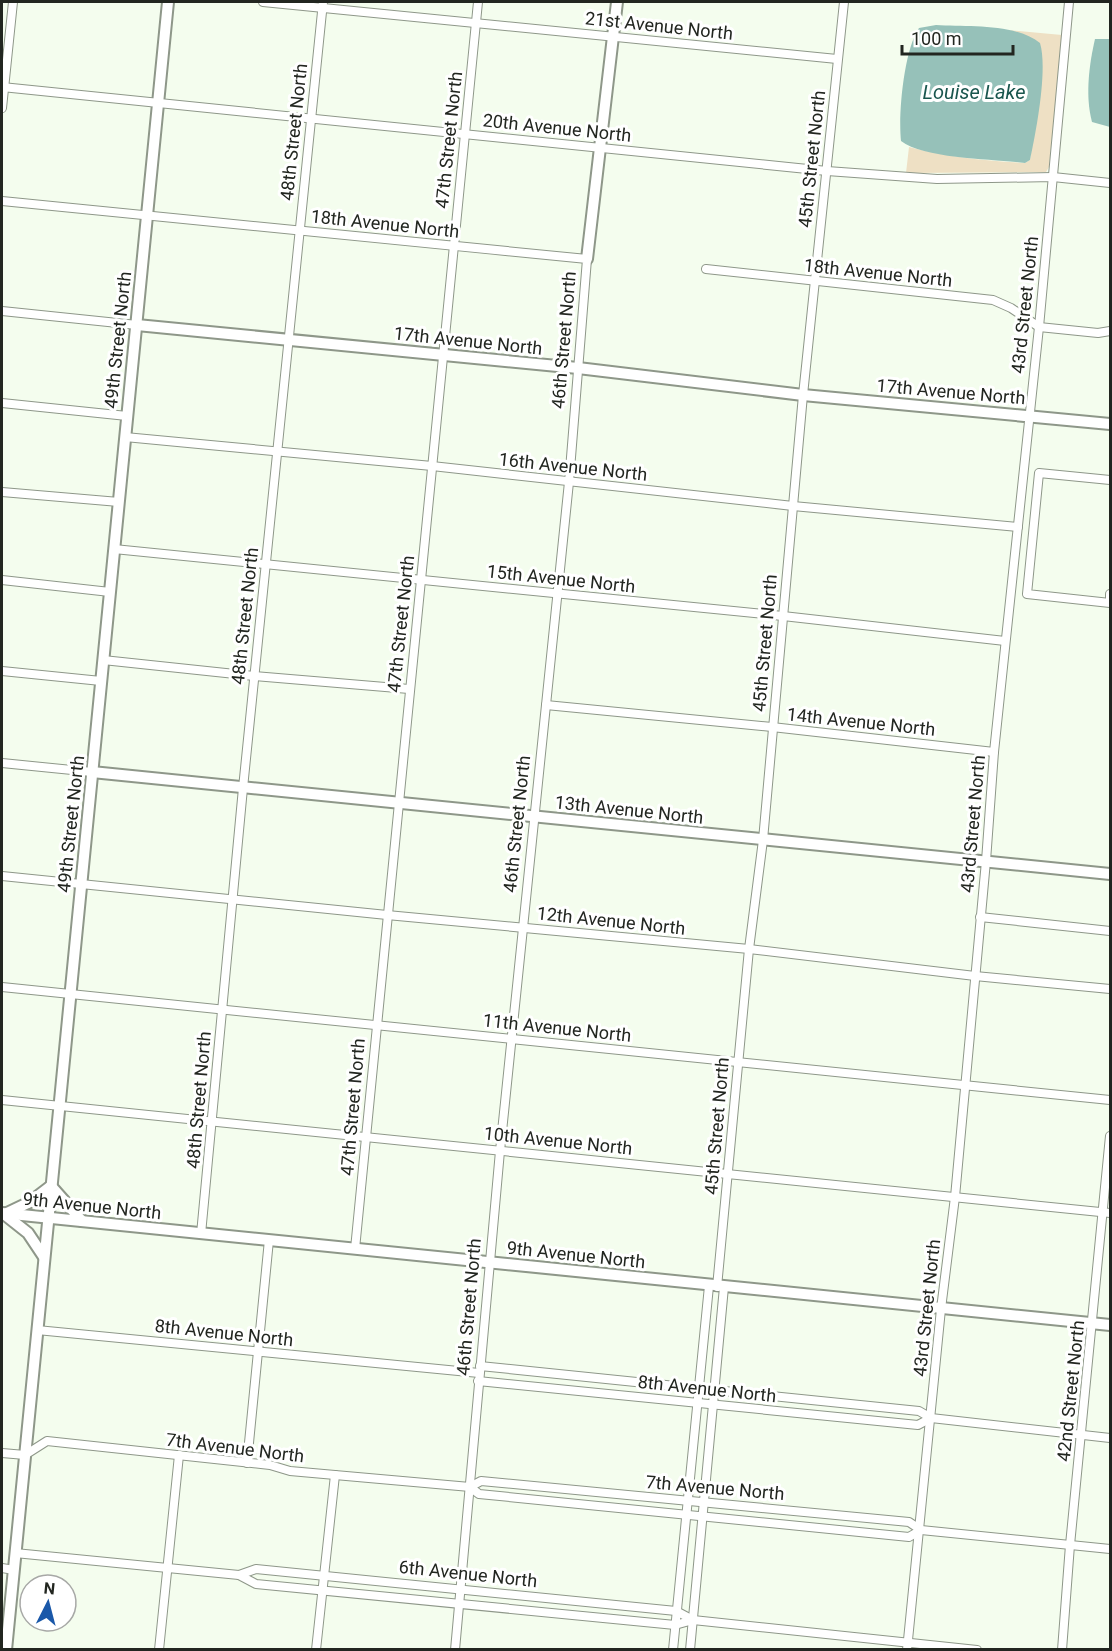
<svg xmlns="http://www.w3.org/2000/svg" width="1112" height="1651" viewBox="0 0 1112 1651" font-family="Roboto,sans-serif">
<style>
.green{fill:#eee0c4}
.water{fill:#96c1b9}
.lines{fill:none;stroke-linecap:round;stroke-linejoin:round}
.street-casing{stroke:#8e9789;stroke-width:10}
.secondary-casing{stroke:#8e9789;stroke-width:14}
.street{stroke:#fff;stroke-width:8}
.secondary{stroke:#fff;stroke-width:10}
.labels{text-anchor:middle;stroke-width:6;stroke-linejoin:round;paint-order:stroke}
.street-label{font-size:18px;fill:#222620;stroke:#fff}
.water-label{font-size:20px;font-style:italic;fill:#1a564e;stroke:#fff}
</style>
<rect width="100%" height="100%" fill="#f4fdee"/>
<!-- green -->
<path class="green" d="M1008,30L1062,35L1049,167L1046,172L906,173L909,147C946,157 987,161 1025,163L1030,160L1034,130L1023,34Z"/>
<!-- water -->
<g class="water">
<path d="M936,25C967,27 1015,23 1040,43C1048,69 1036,132 1030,160L1025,163L1016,162C987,159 923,158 901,141C898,114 904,50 919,28Z"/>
<path d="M1095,39H1110V127L1092,122C1085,96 1089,65 1095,39Z"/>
</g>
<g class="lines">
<!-- street casing -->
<g class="street-casing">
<g id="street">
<path d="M263,2L837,59"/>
<path d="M2,87L827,171L937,179L1053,177L1110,183"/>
<path d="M2,108L13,2"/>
<path d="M2,201L587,259L569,482L500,1151L455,1650"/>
<path d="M706,269L993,300L1011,308L1039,327L1098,333L1110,331"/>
<path d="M2,311L137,325"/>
<path d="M2,403L127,416"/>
<path d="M125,437L432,466L793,506L1018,527"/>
<path d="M1110,480L1039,473L1027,594L1110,603V594"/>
<path d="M2,492L119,502"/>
<path d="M114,549L783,616L1005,641"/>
<path d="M2,580L110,592"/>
<path d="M103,660L254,676L409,689"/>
<path d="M2,671L101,681"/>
<path d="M546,705L772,727L994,752"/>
<path d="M2,763L92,772"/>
<path d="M2,876L387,915L749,949L975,976L1110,989"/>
<path d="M980,917L1110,931"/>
<path d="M2,987L1110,1100"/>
<path d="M2,1100L1110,1213"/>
<path d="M201,1234L243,788L323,2"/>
<path d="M355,1249L478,2"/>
<path d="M717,1287L749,949L763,840L803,395L844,2"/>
<path d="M37,1330L479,1373"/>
<path d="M480,1366L919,1411L931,1418L1110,1438"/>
<path d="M478,1381L918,1425L931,1418"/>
<path d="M2,1453L25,1455L47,1441L270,1465L290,1471L470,1487L479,1494L909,1537L921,1530"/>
<path d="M247,1463L269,1240"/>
<path d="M470,1487L481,1481L909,1522L921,1530L1110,1549"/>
<path d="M15,1553L239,1575L256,1584L675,1625L693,1620L977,1650"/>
<path d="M2,1568L14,1570"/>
<path d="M239,1575L256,1569L676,1611L693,1620"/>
<path d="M159,1650L179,1455"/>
<path d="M316,1650L335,1475"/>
<path d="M673,1650L709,1286"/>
<path d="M690,1650L724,1287"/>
<path d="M907,1650L941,1309L955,1197L986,861L994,752L1039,327L1069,2"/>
<path d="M1062,1650L1070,1545L1110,1136"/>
</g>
</g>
<!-- secondary casing -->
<g class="secondary-casing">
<g id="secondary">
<path d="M587,259L617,2"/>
<path d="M137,325L578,368L803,395L1110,424"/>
<path d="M92,772L1110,874"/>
<path d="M51,1186L82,1221"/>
<path d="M2,1213L1110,1325"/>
<path d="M7,1213L30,1202L51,1186"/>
<path d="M4,1214L28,1233L44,1257"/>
<path d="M6,1650L168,2"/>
</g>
</g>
<!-- street -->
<use href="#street" class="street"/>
<!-- secondary -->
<use href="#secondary" class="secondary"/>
</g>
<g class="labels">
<!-- street labels -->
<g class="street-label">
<text transform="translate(659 26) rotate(6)" y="6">21st Avenue North</text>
<text transform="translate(557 128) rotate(6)" y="6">20th Avenue North</text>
<text transform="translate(294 132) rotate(-84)" y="6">48th Street North</text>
<text transform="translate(449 140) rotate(-84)" y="6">47th Street North</text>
<text transform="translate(812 159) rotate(-84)" y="6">45th Street North</text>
<text transform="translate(385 224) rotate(6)" y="6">18th Avenue North</text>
<text transform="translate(878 273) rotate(6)" y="6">18th Avenue North</text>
<text transform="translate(1025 305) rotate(-84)" y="6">43rd Street North</text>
<text transform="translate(118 340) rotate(-84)" y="6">49th Street North</text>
<text transform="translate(564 340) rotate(-85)" y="6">46th Street North</text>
<text transform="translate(468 341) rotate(6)" y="6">17th Avenue North</text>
<text transform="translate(951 392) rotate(5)" y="6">17th Avenue North</text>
<text transform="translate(573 467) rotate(6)" y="6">16th Avenue North</text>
<text transform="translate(561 579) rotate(6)" y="6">15th Avenue North</text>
<text transform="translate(245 616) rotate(-84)" y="6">48th Street North</text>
<text transform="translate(401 624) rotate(-84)" y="6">47th Street North</text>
<text transform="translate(765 643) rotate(-85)" y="6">45th Street North</text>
<text transform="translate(861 722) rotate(6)" y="6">14th Avenue North</text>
<text transform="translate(629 810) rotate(6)" y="6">13th Avenue North</text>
<text transform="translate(71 824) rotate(-84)" y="6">49th Street North</text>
<text transform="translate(517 824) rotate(-84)" y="6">46th Street North</text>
<text transform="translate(973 824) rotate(-85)" y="6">43rd Street North</text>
<text transform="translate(611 921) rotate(6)" y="6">12th Avenue North</text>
<text transform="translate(557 1028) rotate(6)" y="6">11th Avenue North</text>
<text transform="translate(199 1100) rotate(-85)" y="6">48th Street North</text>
<text transform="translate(353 1107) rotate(-85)" y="6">47th Street North</text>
<text transform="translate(717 1126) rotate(-85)" y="6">45th Street North</text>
<text transform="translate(558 1141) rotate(6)" y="6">10th Avenue North</text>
<text transform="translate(92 1206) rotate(6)" y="6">9th Avenue North</text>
<text transform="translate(576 1255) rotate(6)" y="6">9th Avenue North</text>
<text transform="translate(469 1307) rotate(-85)" y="6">46th Street North</text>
<text transform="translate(927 1308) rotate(-84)" y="6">43rd Street North</text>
<text transform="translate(224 1333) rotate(6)" y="6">8th Avenue North</text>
<text transform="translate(707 1389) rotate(6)" y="6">8th Avenue North</text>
<text transform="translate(1071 1391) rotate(-84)" y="6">42nd Street North</text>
<text transform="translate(235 1448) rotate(7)" y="6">7th Avenue North</text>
<text transform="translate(715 1488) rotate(5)" y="6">7th Avenue North</text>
<text transform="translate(468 1574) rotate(6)" y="6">6th Avenue North</text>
</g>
<!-- water labels -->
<g class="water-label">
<text x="974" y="99">Louise Lake</text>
</g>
</g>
<!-- border -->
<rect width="1112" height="1651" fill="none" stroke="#222620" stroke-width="6"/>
<!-- north arrow -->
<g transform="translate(48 1603) rotate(6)"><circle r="28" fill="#ffffff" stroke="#a7a8a6" stroke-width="1.5"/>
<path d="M0-4.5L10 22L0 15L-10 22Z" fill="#1a58a9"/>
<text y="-9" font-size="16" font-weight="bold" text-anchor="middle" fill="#222620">N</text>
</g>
<!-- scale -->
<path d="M902 45v9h111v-9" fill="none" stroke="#222620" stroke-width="3"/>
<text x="911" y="45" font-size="18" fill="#222620" stroke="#ffffff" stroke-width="4.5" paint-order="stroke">100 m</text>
</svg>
